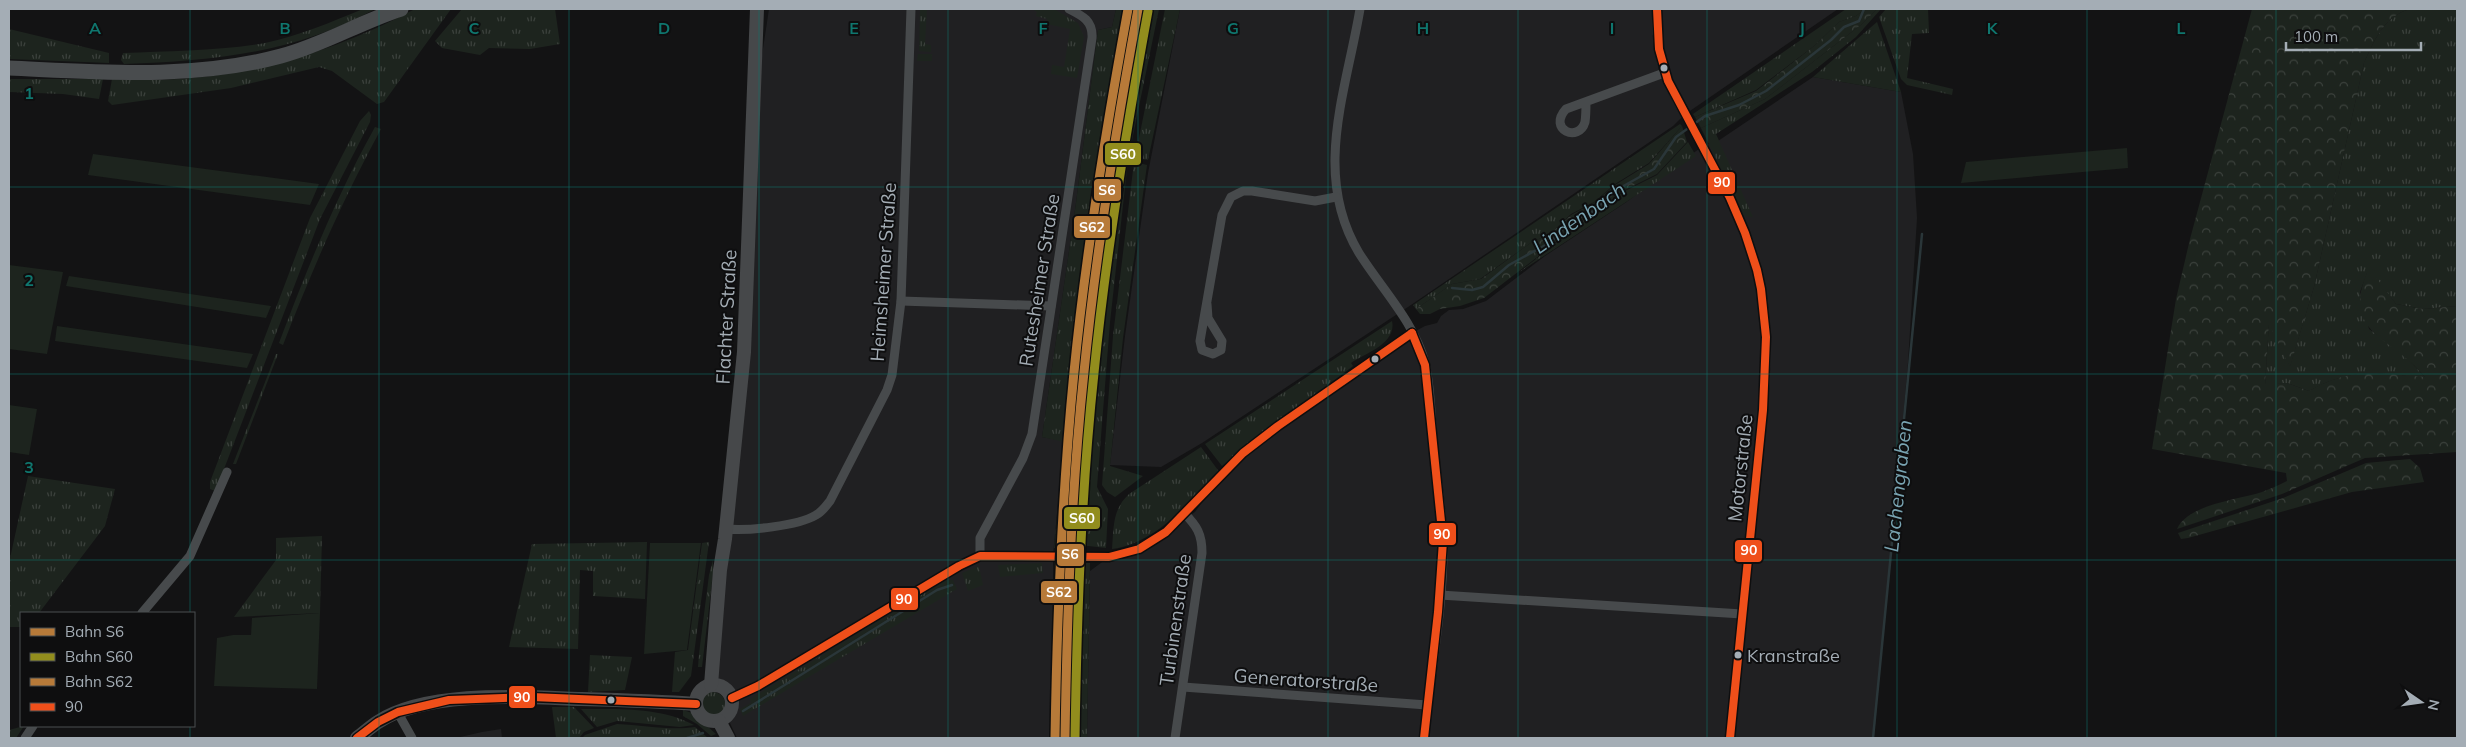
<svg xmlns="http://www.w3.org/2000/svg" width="2466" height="747" viewBox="0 0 2466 747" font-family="Mulish,sans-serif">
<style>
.built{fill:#202022}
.grass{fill:url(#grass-tufts)}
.forest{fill:url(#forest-crowns)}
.green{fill:#1d241e}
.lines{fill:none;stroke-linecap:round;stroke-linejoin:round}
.stream{stroke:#2a3639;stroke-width:2.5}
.minor{stroke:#474a4c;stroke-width:9}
.secondary{stroke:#46484a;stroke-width:14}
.primary{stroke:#494c4e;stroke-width:15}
.bus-1-casing{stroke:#0e0e0f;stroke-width:11}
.bus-1{stroke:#ef4f1a;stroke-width:8}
.rail-1-casing{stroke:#0e0e0f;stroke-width:12}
.rail-2-casing{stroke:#0e0e0f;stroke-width:12}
.rail-3-casing{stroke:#0e0e0f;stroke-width:12}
.rail-1{stroke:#b77a39;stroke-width:9}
.rail-2{stroke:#928d1d;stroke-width:9}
.rail-3{stroke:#b77a39;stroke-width:9}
.grid{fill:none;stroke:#0f766e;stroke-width:1;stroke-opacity:0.55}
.bus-dot{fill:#a4adb5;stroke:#0e0e0f;stroke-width:2}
.labels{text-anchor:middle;stroke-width:4;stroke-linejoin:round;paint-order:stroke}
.bus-label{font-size:18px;fill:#a4adb5;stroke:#0e0e0f;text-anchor:start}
.street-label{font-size:19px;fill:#a4adb5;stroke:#0e0e0f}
.water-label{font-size:20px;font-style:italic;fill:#79a4b2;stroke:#0e0e0f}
.grid-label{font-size:16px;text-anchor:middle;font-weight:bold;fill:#0f766e;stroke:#0e0e0f;stroke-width:4;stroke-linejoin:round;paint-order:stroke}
.line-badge{stroke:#0e0e0f;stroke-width:2}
.badge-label{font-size:14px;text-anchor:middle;font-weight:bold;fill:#fff}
</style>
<defs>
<pattern id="grass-tufts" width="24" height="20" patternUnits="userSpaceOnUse" patternTransform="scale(1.25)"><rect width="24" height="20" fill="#1d241e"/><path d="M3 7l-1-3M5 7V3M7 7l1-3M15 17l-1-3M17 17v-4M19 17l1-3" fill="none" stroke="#3b413c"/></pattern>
<pattern id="forest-crowns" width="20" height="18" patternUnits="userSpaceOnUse" patternTransform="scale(1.25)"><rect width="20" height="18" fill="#1d241e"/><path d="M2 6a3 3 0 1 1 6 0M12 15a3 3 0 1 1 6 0" fill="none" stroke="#3b413c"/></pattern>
</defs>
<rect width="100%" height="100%" fill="#131314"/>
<!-- built -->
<g class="built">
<path d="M769,9H1116L1112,27L1098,30L1076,203L1042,437L1064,441L1053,555V738H737L729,721L734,709L735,697L726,684L714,677L725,539L752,122Z"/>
<path d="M1135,9H1148L1142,36L1099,314L1090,409L1080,545H1066L1071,442L1101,181Z"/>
<path d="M1180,9H1838L1684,115L1673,126L1408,307L1202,443L1161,467L1110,465L1125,336L1148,173Z"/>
<path d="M1813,77L1901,92L1913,154L1917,218L1908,363L1874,738H1087L1090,571L1109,557L1122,554L1166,532L1195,512L1224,472L1243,453L1412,333L1425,326L1437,323L1441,316L1449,310L1463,309L1486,301L1545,256L1625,203L1703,146L1718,141Z"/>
<path d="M1066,563H1079L1075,697L1061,692Z"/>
<path d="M501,729L502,738H456L482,732Z"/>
</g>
<!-- grass -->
<g class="grass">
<path d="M363,9H375C296,53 213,61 124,64L121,60L123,53C170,51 218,51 265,43C299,36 331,22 363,9Z"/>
<path d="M415,9H451L384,102L377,104L332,71L319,67L231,88L112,105L108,101L112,79C220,86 321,59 415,9Z"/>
<path d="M462,9H555L560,44L530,49L489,48L480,55L442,48L435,41Z"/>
<path d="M920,9H927L925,44L931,45V52L919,51Z"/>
<path d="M1032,9H1054L1078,23L1084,37L1077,78L1051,74L1052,65L1064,67L1070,29L1047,24V19L1036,16L1037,12Z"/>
<path d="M1116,9H1135L1101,181L1071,442L1065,549L1054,548L1064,442L1042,437L1076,203L1098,30L1112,27Z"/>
<path d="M1148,9H1159L1128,160L1110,322L1097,487L1108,509L1106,548L1080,545C1094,367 1108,184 1148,9Z"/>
<path d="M1165,9H1180L1148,160L1135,158Z"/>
<path d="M1846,9H1865L1856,16L1839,22L1814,46L1756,90L1695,117L1693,114Z"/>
<path d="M1877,9H1881L1856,37L1812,72L1716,134L1753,217L1744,216L1701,128L1765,99L1862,24Z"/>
<path d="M1886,9H1928L1929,33L1912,34L1907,78L1953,89L1952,95L1907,85L1901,79L1879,17Z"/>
<path d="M2410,9H2457V306L2423,309L2396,304L2381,285L2367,273L2360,292L2369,329L2403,354L2426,378C2381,373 2351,367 2309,391L2287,383L2265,385L2269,322L2290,366L2314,287L2364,63C2374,41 2384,16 2410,9Z"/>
<path d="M1877,22L1901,92L1813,77Z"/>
<path d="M9,29L109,53V63L9,59Z"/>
<path d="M918,54H932V61H917Z"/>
<path d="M9,79H103L99,99L63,94L9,92Z"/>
<path d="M369,111L371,115L370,122L320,219L224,469L215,491L210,489V482L310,218L360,121Z"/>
<path d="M1680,124L1682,126L1649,163L1615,184L1594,202L1571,214L1550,234L1532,242L1480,279L1452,284L1416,309L1413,305Z"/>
<path d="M375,127L381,129C342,201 312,270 283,345L279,343C307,269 336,197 375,127Z"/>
<path d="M1688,142L1696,156L1518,273L1554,245L1569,227L1593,216L1623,192L1657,175Z"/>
<path d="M1134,162L1147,165L1123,338L1110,466L1143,476L1115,497L1107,492L1102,485L1113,336Z"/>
<path d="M1392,321C1397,344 1364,354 1351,363L1353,366L1222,466L1205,444Z"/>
<path d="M276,354H278L236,464H233Z"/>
<path d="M1201,447L1220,473C1188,502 1157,543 1112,549C1114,527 1112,510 1129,494Z"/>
<path d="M28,476L115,489L105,526L39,613H21V627H9V563Z"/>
<path d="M322,536L320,613L234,617L276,560V538Z"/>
<path d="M647,542L645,599L593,596V571L580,570L578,649L509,647L532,544Z"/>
<path d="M709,542L691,676L679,692H672L675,652L688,650L702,543Z"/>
<path d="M713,560V573L702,667H698L699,654L709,575Z"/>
<path d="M1054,560L1066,563L1060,738H1053Z"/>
<path d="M1042,563L1043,573L1000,577L998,565Z"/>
<path d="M1079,563H1090L1087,738H1074Z"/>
<path d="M979,566L983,585L968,591L962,573Z"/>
<path d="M946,580H953L957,589L743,716L740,709L751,703L750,699Z"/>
<path d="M590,655L632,657L625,690L588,692Z"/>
<circle cx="713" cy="704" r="12"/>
<path d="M552,707H574L594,728L584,732L579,738H556Z"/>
<path d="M581,709C618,709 661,707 694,725L680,727L617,721L597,727Z"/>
<path d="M683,710L692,713L716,734L711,736L697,724L683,716Z"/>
<path d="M617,724C643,725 671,731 695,727L708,738H582L585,735Z"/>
<path d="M24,726L16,738H9V730Z"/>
</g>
<!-- forest -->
<g class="forest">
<path d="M1865,9H1877L1862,24L1765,99L1701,128L1695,117L1756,91L1814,46L1839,22L1856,16Z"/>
<path d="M2252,9H2410C2384,16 2374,41 2364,63L2314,287L2290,367L2269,324L2265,384L2287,383L2309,391C2354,366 2377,374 2425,377C2391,335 2339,334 2369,268L2396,304L2423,309L2457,306V452L2365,458L2282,494L2177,529C2188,504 2238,500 2262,492C2270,489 2279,485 2287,481L2286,473L2152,449L2176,299L2190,239Z"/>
<path d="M1682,126L1687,142L1657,174L1623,191L1593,215L1569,227L1553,245L1484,298L1460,306L1440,309L1430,314H1420L1416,309L1452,284L1481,279L1532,242L1550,234L1571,215L1593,203L1615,185L1649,164Z"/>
<path d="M2410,459L2420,468L2424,482L2352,492L2188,538L2181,539L2178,533L2283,498L2366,463Z"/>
</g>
<!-- green -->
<g class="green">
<path d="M2127,148L2128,168L1961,183L1966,162Z"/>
<path d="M93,154L319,184L310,205L88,175Z"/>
<path d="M9,265L63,272L47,354L9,349Z"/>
<path d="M69,276L271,306L266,318L66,286Z"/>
<path d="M57,326L253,354L247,368L55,341Z"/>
<path d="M9,405L37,409L29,455L9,452Z"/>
<path d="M650,543H701L687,650L644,654Z"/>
<path d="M320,613L317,689L214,686L217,638L233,635H251L252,618Z"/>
</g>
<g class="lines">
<!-- stream -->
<g class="stream">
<path d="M1452,288L1472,290L1483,287L1509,265L1551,242L1570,221L1592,212L1618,189L1654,169L1676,137L1705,116L1739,105L1766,91L1831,40L1844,27L1859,21L1864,9"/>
<path d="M743,711L937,590L952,585"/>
<path d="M687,738L703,733"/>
<path d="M1873,738L1922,234"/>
</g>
<!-- minor -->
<g class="minor">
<path d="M1360,9C1346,92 1312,175 1359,253C1381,288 1415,323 1425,363C1431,388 1431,417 1433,443C1436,475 1442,509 1443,541C1444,607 1430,673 1424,738"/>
<path d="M1657,9C1654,69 1675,96 1703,146C1728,192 1751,237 1761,289C1772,353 1762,418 1755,482C1747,567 1738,653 1730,738"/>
<path d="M1586,102C1586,108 1586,115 1585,122C1579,143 1547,130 1566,109L1664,73"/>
<path d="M901,301L1051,306"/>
<path d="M1207,304L1208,318L1222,341L1221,350L1213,354L1202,350L1200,341L1222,215L1231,197L1243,191H1252L1315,201L1336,197"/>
<path d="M726,529C748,531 798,526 816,515C822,512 826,506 830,501L887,390L892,375L901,301L911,9"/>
<path d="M980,556V538L1023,458L1032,434L1092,38C1093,21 1083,16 1069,9"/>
<path d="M1440,595L1742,614"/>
<path d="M142,613L190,556L227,472"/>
<path d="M1183,687L1427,705"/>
<path d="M732,698L758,686L959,566L980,556L1109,557L1139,549L1166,532L1243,453L1278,426L1412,333"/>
<path d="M398,713L412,738"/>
<path d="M25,738L33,726"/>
<path d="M1175,738L1202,553C1202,534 1197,526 1184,513"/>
</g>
<!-- secondary -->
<g class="secondary">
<circle cx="714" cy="703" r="18"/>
<path d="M711,685L720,570L725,539L744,352L757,9"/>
<path d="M719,721L728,738"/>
<path d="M357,738C364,733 370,727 378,722C427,690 524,697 581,699C619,700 657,701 696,704"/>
</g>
<!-- primary -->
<path class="primary" d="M9,68C100,72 192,80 281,56C323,45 360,22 401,9"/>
<!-- bus-1 casing -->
<g class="bus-1-casing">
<g id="bus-1">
<path d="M1657,9L1659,49L1668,81L1730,198L1745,233L1757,270L1761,289L1766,337L1763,410L1730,738"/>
<path d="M1412,333L1425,365L1443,541L1438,612L1424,738"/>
<path d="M732,698L758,686L959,566L980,556L1109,557L1139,549L1166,532L1243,453L1278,426L1412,333"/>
<path d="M357,738L378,722L398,712L449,700L532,697L696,704"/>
</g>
</g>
<!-- bus-1 -->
<use href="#bus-1" class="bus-1"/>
<!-- rail-1 casing -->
<g class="rail-1-casing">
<path id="rail-1" d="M1065,738C1067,616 1071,494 1084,372C1096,250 1116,129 1138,9"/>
</g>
<!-- rail-2 casing -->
<g class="rail-2-casing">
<path id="rail-2" d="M1075,738C1077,616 1081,494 1094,373C1106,251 1126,131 1148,11"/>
</g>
<!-- rail-3 casing -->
<g class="rail-3-casing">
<path id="rail-3" d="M1055,738C1057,615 1062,493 1074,372C1086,250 1106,129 1128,9"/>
</g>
<!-- rail-1 -->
<use href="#rail-1" class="rail-1"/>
<!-- rail-2 -->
<use href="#rail-2" class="rail-2"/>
<!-- rail-3 -->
<use href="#rail-3" class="rail-3"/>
</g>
<!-- grid -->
<path class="grid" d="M190,9V613M379,9V738M569,9V738M759,9V738M948,9V738M1138,9V738M1328,9V738M1518,9V738M1707,9V738M1897,9V738M2087,9V738M2276,9V738M9,187H2457M9,374H2457M9,560H2457M190,726V738"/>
<!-- markers -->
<g class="bus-dot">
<circle cx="1664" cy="68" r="4.5"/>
<circle cx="1375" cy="359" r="4.5"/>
<circle cx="1738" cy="655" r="4.5"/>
<circle cx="611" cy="700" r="4.5"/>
</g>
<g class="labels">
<!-- bus labels -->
<g class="bus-label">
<text x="1747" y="662">Kranstraße</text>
</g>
<!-- street labels -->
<g class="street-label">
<text transform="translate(883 272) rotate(-86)" y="7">Heimsheimer Straße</text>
<text transform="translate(1039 280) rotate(-81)" y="7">Rutesheimer Straße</text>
<text transform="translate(726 317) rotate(-87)" y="7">Flachter Straße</text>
<text transform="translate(1740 468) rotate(-84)" y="7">Motorstraße</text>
<text transform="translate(1175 620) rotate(-82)" y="7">Turbinenstraße</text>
<text transform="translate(1306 680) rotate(4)" y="7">Generatorstraße</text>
</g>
<!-- water labels -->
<g class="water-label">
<text transform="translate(1579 218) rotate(-35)" y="7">Lindenbach</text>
<text transform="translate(1898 486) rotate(-84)" y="7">Lachengraben</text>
</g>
</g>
<g class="grid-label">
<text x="95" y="34">A</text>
<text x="285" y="34">B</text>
<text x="474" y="34">C</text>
<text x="664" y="34">D</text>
<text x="854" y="34">E</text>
<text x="1043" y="34">F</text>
<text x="1233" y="34">G</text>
<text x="1423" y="34">H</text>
<text x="1612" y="34">I</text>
<text x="1802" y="34">J</text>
<text x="1992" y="34">K</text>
<text x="2181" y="34">L</text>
<text x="29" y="99">1</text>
<text x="29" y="286">2</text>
<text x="29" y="473">3</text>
</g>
<g class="line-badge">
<rect x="1104" y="142" width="38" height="24" rx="5" fill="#928d1d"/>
<rect x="1707" y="171" width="29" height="24" rx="5" fill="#ef4f1a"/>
<rect x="1093" y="178" width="29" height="24" rx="5" fill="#b77a39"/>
<rect x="1073" y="215" width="38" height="24" rx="5" fill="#b77a39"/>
<rect x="1063" y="506" width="38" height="24" rx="5" fill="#928d1d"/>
<rect x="1428" y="522" width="29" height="24" rx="5" fill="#ef4f1a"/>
<rect x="1734" y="539" width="29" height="24" rx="5" fill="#ef4f1a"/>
<rect x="1056" y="543" width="29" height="24" rx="5" fill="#b77a39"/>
<rect x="1040" y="580" width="38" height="24" rx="5" fill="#b77a39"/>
<rect x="890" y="587" width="29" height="24" rx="5" fill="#ef4f1a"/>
<rect x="508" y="685" width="28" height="24" rx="5" fill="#ef4f1a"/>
</g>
<g class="badge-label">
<text x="1123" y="159">S60</text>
<text x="1722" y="187">90</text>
<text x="1107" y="195">S6</text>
<text x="1092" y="232">S62</text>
<text x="1082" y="523">S60</text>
<text x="1442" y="539">90</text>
<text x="1749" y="555">90</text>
<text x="1070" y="559">S6</text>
<text x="1059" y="597">S62</text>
<text x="904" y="604">90</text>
<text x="522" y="702">90</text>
</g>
<!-- border -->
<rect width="2466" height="747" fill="none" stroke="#a4adb5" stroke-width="20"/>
<!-- legend -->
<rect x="20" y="612" width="175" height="115" fill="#0e0e0f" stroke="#4a4e51"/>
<rect x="30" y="628" width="25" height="8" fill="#b77a39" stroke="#4a4e51"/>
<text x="65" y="637" font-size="15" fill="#a4adb5">Bahn S6</text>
<rect x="30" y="653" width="25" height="8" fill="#928d1d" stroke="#4a4e51"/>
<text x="65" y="662" font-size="15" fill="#a4adb5">Bahn S60</text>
<rect x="30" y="678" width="25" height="8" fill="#b77a39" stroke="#4a4e51"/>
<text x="65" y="687" font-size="15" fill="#a4adb5">Bahn S62</text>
<rect x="30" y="703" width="25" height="8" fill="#ef4f1a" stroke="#4a4e51"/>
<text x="65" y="712" font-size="15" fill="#a4adb5">90</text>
<!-- north arrow -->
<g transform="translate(2421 702) rotate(103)" stroke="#0e0e0f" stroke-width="4" paint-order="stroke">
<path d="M0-4L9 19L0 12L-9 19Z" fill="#a4adb5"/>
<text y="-8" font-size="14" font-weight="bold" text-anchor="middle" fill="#a4adb5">N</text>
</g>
<!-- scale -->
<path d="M2286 42v8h135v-8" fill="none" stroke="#a4adb5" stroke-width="2.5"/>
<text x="2294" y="42" font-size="15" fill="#a4adb5" stroke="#0e0e0f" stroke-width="4" paint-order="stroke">100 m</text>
</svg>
